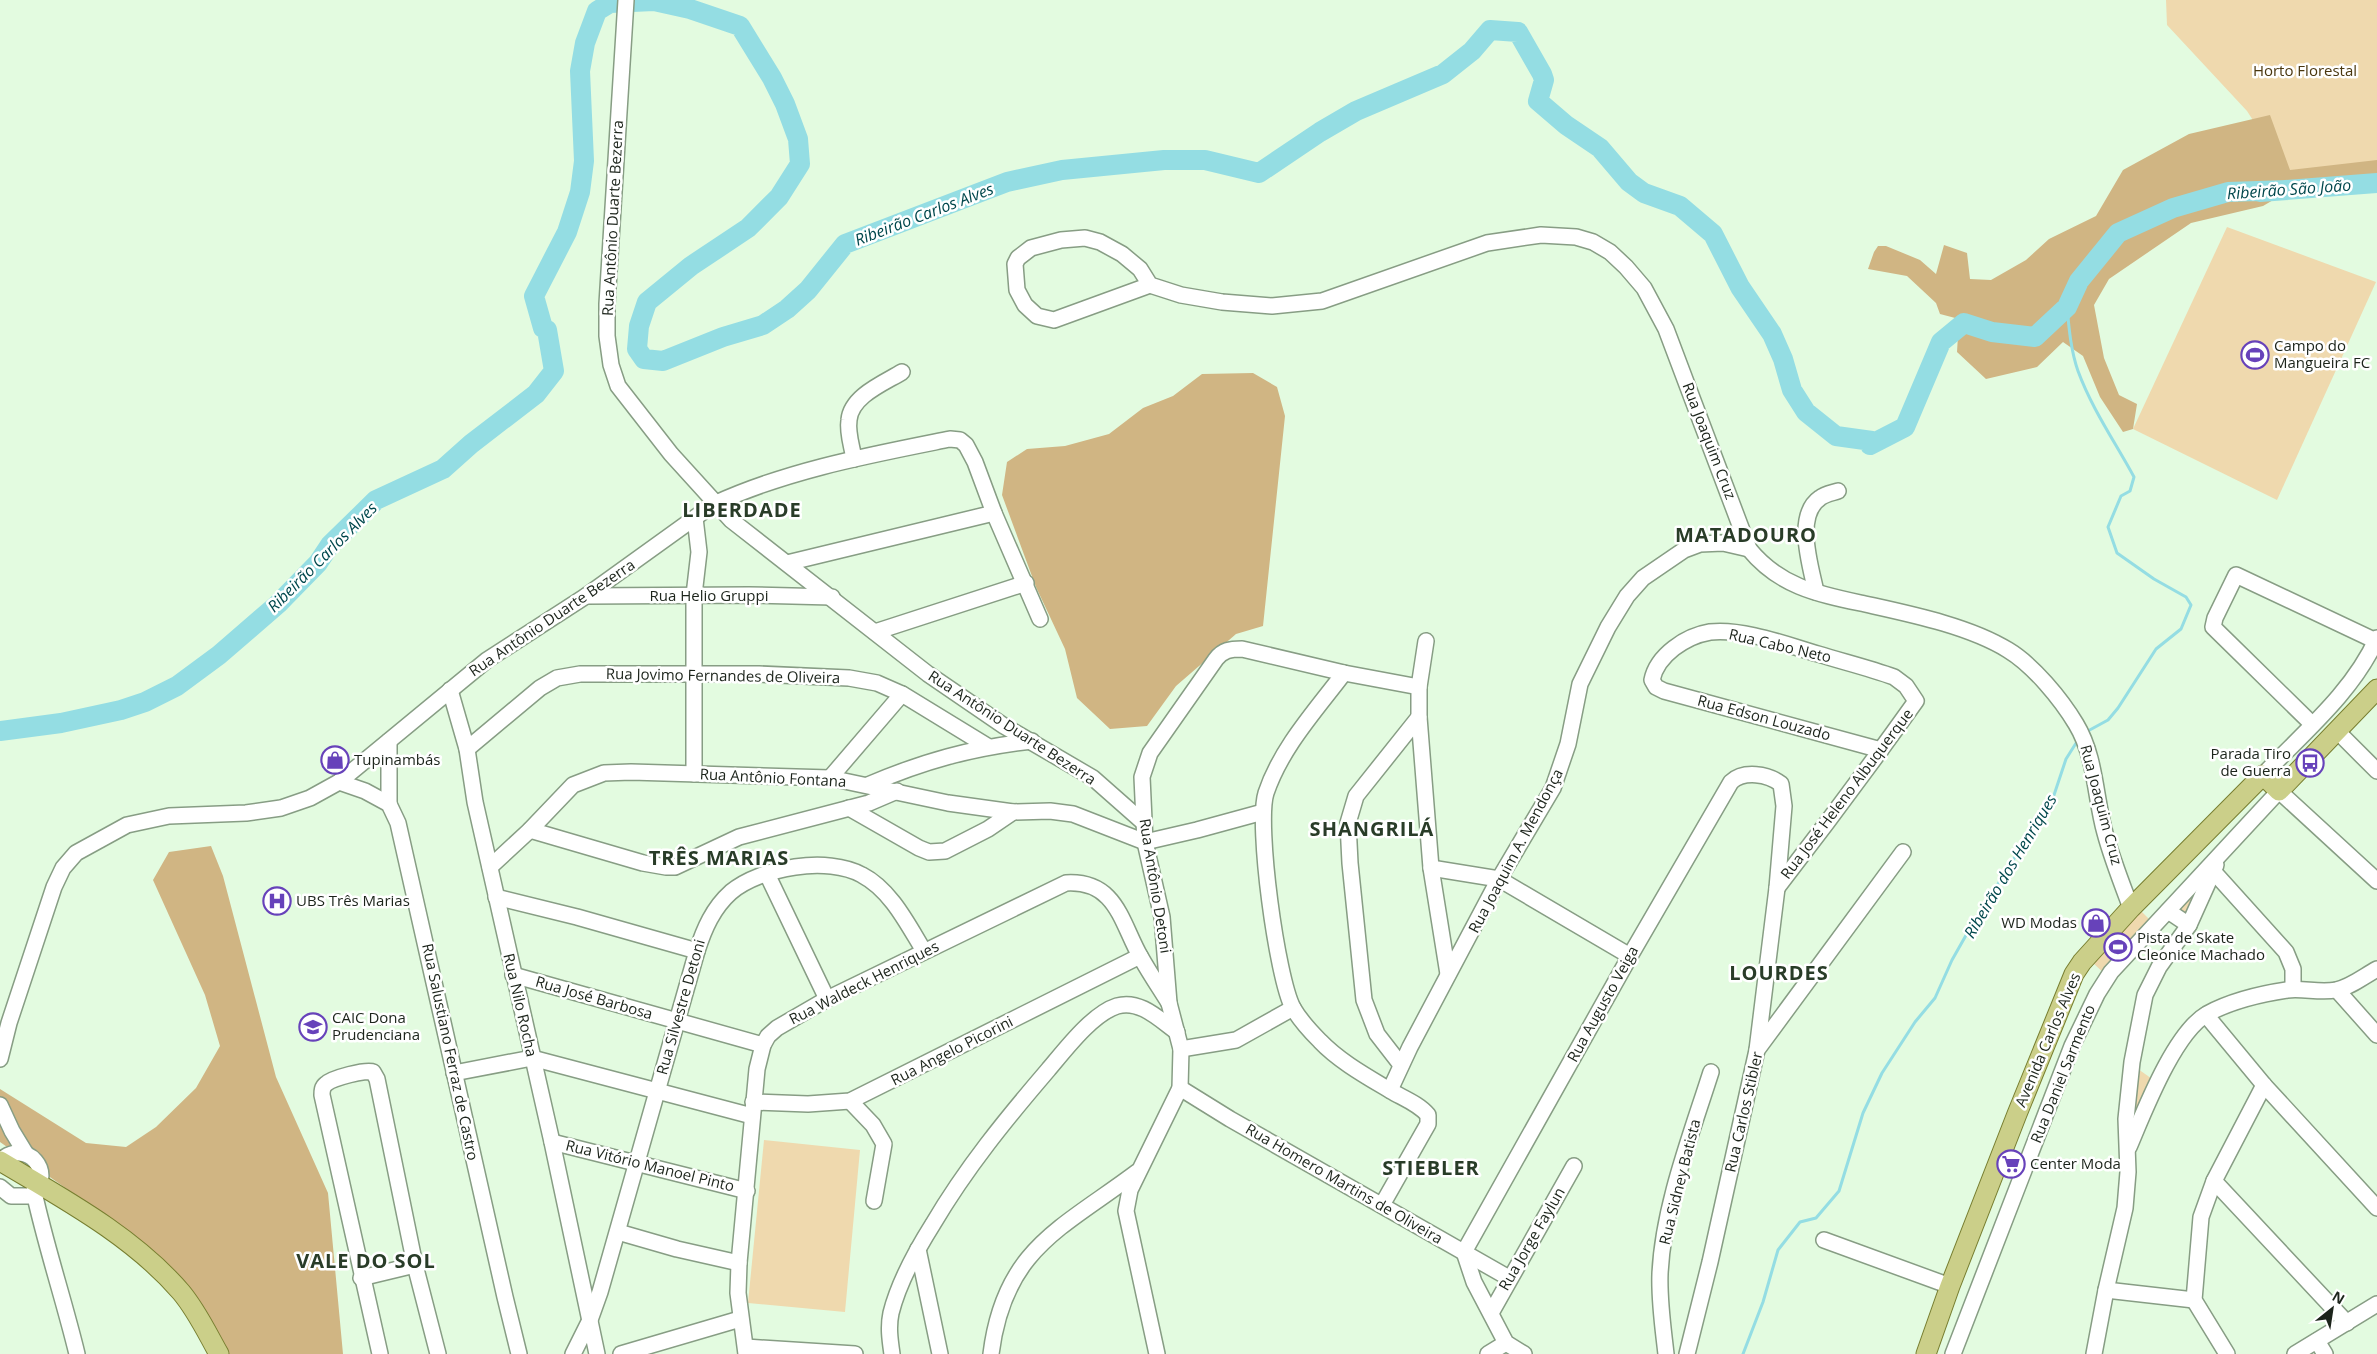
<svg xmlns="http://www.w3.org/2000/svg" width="2377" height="1354" viewBox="0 0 2377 1354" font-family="'Open Sans',sans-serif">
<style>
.green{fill:#efd9ae}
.forest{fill:#d0b583}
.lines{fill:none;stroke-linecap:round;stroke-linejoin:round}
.stream{stroke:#94dde3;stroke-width:3}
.river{stroke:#94dde3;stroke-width:20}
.minor-casing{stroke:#879d84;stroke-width:18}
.major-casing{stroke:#777e30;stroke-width:21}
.minor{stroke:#fff;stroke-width:15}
.major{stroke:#cbcf89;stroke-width:19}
.labels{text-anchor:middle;stroke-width:5;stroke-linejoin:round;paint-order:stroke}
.park-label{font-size:15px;fill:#4a370f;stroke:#fff}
.street-label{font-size:15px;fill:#1c241b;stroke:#fff}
.poi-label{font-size:15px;fill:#1c241b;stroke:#fff;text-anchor:start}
.water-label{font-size:16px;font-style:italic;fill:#00474c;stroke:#fff}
.district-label{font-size:20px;font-weight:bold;letter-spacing:1px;fill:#293c28;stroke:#fff}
</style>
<rect width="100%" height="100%" fill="#e3fbe0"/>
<!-- green -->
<g class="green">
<path d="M2166,0H2377V184L2288,190L2280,162L2247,111L2167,25Z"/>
<path d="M2227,227L2376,282L2277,500L2133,429Z"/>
<path d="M2209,872L2190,918L2177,910Z"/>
<path d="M2139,909L2152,922L2106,975L2093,963Z"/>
<path d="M2138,1069L2155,1081L2135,1123L2130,1111Z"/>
<path d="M764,1140L860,1150L845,1312L748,1303Z"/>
</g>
<!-- forest -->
<g class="forest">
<path d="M2270,115L2290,170L2377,160V191L2280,196L2263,206L2191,223L2109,279L2094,305L2104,358L2119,395L2137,404L2133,429L2123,432L2100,397L2083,356L2063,342L2037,367L1986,379L1957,352L1959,319L1940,314L1936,303L1907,276L1868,269L1874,252L1878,246H1886L1920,260L1936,274L1944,245L1967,253L1970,279L1991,280L2026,260L2049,239L2096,216L2123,170L2189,134Z"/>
<path d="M1253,373L1277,387L1285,416L1263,626L1236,634L1176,686L1147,726L1110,729L1077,698L1065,649L1036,587L1002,495L1007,462L1027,449L1065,446L1109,434L1143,408L1173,396L1202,374Z"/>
<path d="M211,846L223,876L276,1077L328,1193L343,1354H222L192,1293L84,1201L0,1142V1089L86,1143L126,1147L156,1127L196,1088L220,1046L205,995L153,880L169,852Z"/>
</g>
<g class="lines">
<!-- stream -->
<g class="stream">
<path d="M609,0L610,3"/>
<path d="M2067,307C2069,329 2071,351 2078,371C2092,409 2115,442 2134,477L2130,491L2121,496L2108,527L2117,553L2154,579L2186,597L2191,605L2181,629L2156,649L2118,708L2108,720L2086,732"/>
<path d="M1743,1354L1763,1302L1778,1250L1800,1222L1816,1218L1839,1191L1863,1113L1882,1073L1915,1022L1935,998L1952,960L1969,930L2025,841L2051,804L2066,759L2078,740"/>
</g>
<!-- river -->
<path class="river" d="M0,731L61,723L121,710L145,702L177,686L219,655L278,604L318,563L330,545L376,500L443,469L471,444L536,394L554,371L547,330L543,328L534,296L567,232L580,192L584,161L580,71L585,43L597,11L610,3L654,1L690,9L740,26L772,78L785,104L798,139L800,164L779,197L748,228L691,266L647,302L639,326L637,349L644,359L663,361L723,337L763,325L787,309L808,290L845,244L1007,182L1062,170L1164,160H1205L1259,173L1320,132L1356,111L1443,74L1472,51L1490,30L1518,32L1542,74L1544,80L1538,101L1566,125L1600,148L1629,182L1644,193L1680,206L1713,234L1740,287L1772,334L1783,359L1792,390L1806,412L1836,436L1872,441L1870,445L1905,427L1941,342L1964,323L1992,332L2035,337L2067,307L2079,281L2118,233L2173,208L2228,192L2288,190L2260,192L2377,183"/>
<!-- minor casing -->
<g class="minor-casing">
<g id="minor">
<path d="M626,0L607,304V336L611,365L618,386L671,454L731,520L928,674L1004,726L1093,778L1144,823"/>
<path d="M1150,285L1140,269L1122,254L1100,242L1085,238L1061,240L1031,248L1018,258L1015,264L1017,290L1025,305L1037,316L1054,320L1150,285L1181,295L1222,302L1272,306L1322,301L1487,243L1541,235L1576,237L1593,242L1610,252L1626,267L1644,288L1666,329L1749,549C1780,587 1818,594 1865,604C1910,614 1969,626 2008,650C2033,665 2061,699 2076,724C2096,757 2095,798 2105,833C2112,859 2122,884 2131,908"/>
<path d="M854,459C852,446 847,433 849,420C851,396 884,383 902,372"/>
<path d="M787,563L994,513"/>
<path d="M1816,592C1811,567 1794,516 1820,498C1825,494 1832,493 1838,491"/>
<path d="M586,596L749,595L832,597"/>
<path d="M875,632L1026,583"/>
<path d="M1426,641L1419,687V717L1431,868L1448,974"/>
<path d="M1344,673C1316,710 1281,748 1266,793C1256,824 1277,978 1293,1008C1300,1020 1310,1031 1320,1041C1339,1061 1366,1076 1391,1091C1403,1098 1419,1104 1428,1115V1124L1424,1131L1382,1205"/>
<path d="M450,690L467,749L475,802L552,1142L597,1354"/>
<path d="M2312,724L2213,627L2215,618L2236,575L2376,641"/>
<path d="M2338,732L2377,771"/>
<path d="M389,741V804"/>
<path d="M467,749L540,688L557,678L580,674H759L849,678L877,683L902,694L987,746"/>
<path d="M694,774V595L699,552L695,518"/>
<path d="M2263,775C2303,733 2353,692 2377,638"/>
<path d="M830,778L902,694"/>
<path d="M339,782L365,791L389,804L398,823L505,1297L519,1354"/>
<path d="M868,785C924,761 971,748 1032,741"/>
<path d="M849,808L919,848L929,852L945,851L988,829L1013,812"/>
<path d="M530,830L643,863L666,867H675L739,837L869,803L897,791"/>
<path d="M1145,842L1197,830L1263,812"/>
<path d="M490,867L530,830L573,785L604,773L631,772L830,778L948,803L1013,812L1050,811L1073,814L1145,842"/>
<path d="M1431,868L1499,879L1630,956"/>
<path d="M2213,871L2286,952L2293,969V989"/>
<path d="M767,874L827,999"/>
<path d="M1777,888C1825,826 1871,764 1916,701L1906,686L1894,677C1869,668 1844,662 1818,654C1787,645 1742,628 1710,632C1686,636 1657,655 1652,680L1656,687L1664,691L1881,750"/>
<path d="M496,897L577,917L697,951"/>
<path d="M2189,925L2216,865"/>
<path d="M513,975L763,1045"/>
<path d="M2337,990L2377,1035"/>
<path d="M2206,1015L2264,1085L2377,1208"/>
<path d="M1181,1049L1236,1040L1293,1008"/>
<path d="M0,1059L9,1023L54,887L63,868L76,853L127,825L169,816L246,813L281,808L310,798L339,782L487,660L586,596L714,504C788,470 870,455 950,439L960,440L966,445L975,462L994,513L1040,619"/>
<path d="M1401,1065L1377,1034L1364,1000L1350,863L1348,823L1356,796L1419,717"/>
<path d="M454,1073L532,1058L752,1116"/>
<path d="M1180,1088L1230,1119L1509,1278"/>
<path d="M1390,1090L1410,1047L1499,879L1553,788L1568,744L1580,684L1608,627L1627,596L1643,578L1684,550L1700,544L1723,543L1749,549"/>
<path d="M850,1101L873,1125L884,1144L874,1201"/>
<path d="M753,1102L808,1104L850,1101L1140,956"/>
<path d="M0,1105L12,1131L26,1154"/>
<path d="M552,1142L747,1191"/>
<path d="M2129,1147C2144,1112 2174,1033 2207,1014C2231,1001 2260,994 2287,990C2303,988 2320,993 2336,990C2351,987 2364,976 2377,969"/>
<path d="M0,1161C26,1137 58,1173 30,1196H11L0,1187"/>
<path d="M2214,1181L2347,1323"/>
<path d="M34,1192C46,1247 64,1300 77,1354"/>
<path d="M618,1232L677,1249L739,1263"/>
<path d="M1824,1240L1950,1286"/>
<path d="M918,1249L940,1354"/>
<path d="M361,1278L415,1265"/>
<path d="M2106,1290L2194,1300"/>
<path d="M1491,1313L1574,1166"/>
<path d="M2317,1341L2325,1354"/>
<path d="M746,1347L855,1354"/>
<path d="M380,1354L322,1095C322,1091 322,1087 326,1084C332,1078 367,1069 373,1072L377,1079L415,1265L438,1354"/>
<path d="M573,1354L590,1320L600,1292L697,951C704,929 713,908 731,892C761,867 828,856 862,875C891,890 908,925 924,951"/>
<path d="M621,1354L740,1319"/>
<path d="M746,1354L738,1293L739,1263L757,1069L763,1045L768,1036L777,1028L827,999L1066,883C1116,880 1121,922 1140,956C1149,972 1159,987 1169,1003"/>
<path d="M892,1354C890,1340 888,1327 891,1313C899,1281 916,1251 933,1224C966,1168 1006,1119 1048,1070C1065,1050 1092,1014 1117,1006C1140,999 1160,1020 1177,1032"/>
<path d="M991,1354C1004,1249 1061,1229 1137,1172"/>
<path d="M1157,1354L1126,1211L1130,1190L1180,1088L1181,1049L1169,1003L1162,917L1145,842L1142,777L1150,753L1216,659C1223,650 1230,649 1242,649L1344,673L1419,687"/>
<path d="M1488,1354L1506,1343"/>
<path d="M1524,1354L1506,1343L1474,1282L1464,1252L1630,956L1731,782C1744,770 1768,774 1781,784L1784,806L1777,888L1757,1050"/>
<path d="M1666,1354C1663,1327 1659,1301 1660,1274C1663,1207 1691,1135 1711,1072"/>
<path d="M1687,1354L1710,1262L1757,1050L1903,852"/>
<path d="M1953,1354L2072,1046L2097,994L2111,972L2279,791L2377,881"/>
<path d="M2094,1354L2106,1290L2125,1208L2128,1172L2126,1119L2132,1062L2145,995L2159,967L2189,925L2168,911"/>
<path d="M2227,1354L2194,1300L2201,1217L2214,1181L2264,1085"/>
<path d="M2295,1354L2377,1304"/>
</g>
</g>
<!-- major casing -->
<g class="major-casing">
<g id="major">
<path d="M0,1161C62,1198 133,1236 181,1292C197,1311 207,1333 219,1354"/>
<path d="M1926,1354L1950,1286L2017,1114L2074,974L2082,962L2131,908L2263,775L2279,791L2377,689"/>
</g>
</g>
<!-- minor -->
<use href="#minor" class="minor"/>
<!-- major -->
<use href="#major" class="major"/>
</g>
<!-- icons -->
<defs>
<g id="stadium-ring" transform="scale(1.4375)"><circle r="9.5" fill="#fff" stroke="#6742ba" stroke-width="1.5"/><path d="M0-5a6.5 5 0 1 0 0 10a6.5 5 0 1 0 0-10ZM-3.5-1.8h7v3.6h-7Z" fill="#6742ba"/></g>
<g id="shop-ring" transform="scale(1.4375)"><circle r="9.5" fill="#fff" stroke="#6742ba" stroke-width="1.5"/><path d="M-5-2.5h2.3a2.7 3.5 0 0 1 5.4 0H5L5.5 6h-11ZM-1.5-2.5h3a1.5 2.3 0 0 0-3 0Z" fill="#6742ba"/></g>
<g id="bus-ring" transform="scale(1.4375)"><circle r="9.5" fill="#fff" stroke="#6742ba" stroke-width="1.5"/><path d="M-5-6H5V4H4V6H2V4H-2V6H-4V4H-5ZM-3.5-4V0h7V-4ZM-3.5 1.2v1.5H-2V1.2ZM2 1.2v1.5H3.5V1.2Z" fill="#6742ba"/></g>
<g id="hospital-ring" transform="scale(1.4375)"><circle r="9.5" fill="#fff" stroke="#6742ba" stroke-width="1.5"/><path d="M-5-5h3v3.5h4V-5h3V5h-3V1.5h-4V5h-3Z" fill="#6742ba"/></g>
<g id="school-ring" transform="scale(1.4375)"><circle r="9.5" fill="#fff" stroke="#6742ba" stroke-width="1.5"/><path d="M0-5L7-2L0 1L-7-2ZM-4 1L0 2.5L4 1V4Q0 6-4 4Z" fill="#6742ba"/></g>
<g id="supermarket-ring" transform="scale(1.4375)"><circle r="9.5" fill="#fff" stroke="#6742ba" stroke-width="1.5"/><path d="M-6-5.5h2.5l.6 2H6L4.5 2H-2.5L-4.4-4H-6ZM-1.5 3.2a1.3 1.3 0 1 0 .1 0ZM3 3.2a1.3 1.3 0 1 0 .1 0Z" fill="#6742ba"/></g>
</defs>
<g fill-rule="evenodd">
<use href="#stadium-ring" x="2255" y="355"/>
<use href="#shop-ring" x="335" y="760"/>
<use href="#bus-ring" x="2310" y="763"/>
<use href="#hospital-ring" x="277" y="901"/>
<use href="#shop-ring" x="2096" y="923"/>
<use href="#stadium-ring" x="2118" y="947"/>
<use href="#school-ring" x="313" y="1027"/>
<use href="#supermarket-ring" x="2011" y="1164"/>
</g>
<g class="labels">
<!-- park labels -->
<g class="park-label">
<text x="2305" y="76">Horto Florestal</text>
</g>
<!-- street labels -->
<g class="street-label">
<text transform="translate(613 218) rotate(-87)" y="5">Rua Antônio Duarte Bezerra</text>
<text transform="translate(1709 441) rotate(69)" y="5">Rua Joaquim Cruz</text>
<text x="709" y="601">Rua Helio Gruppi</text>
<text transform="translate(552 618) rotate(-34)" y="5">Rua Antônio Duarte Bezerra</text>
<text transform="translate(1780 646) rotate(13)" y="5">Rua Cabo Neto</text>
<text transform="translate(723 676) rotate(1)" y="5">Rua Jovimo Fernandes de Oliveira</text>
<text transform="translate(1764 718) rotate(15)" y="5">Rua Edson Louzado</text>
<text transform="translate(1012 728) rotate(33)" y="5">Rua Antônio Duarte Bezerra</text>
<text transform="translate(773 778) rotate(3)" y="5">Rua Antônio Fontana</text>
<text transform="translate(1847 794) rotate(-53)" y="5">Rua José Heleno Albuquerque</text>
<text transform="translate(2101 805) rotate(75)" y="5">Rua Joaquim Cruz</text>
<text transform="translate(1516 851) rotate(-62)" y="5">Rua Joaquim A. Mendonça</text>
<text transform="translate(1155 886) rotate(81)" y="5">Rua Antônio Detoni</text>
<text transform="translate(864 983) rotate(-27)" y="5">Rua Waldeck Henriques</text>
<text transform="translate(594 998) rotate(16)" y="5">Rua José Barbosa</text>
<text transform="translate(1603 1004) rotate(-61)" y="5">Rua Augusto Veiga</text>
<text transform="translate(520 1005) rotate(77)" y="5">Rua Nilo Rocha</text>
<text transform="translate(681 1007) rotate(-74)" y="5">Rua Silvestre Detoni</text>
<text transform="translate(2048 1040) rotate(-67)" y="5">Avenida Carlos Alves</text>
<text transform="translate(952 1051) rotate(-27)" y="5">Rua Angelo Picorini</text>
<text transform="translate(450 1052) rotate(78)" y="5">Rua Salustiano Ferraz de Castro</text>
<text transform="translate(2063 1074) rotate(-68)" y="5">Rua Daniel Sarmento</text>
<text transform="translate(1744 1112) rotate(-77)" y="5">Rua Carlos Stibler</text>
<text transform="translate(650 1166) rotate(14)" y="5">Rua Vitório Manoel Pinto</text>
<text transform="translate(1680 1182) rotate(-76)" y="5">Rua Sidney Batista</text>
<text transform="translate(1344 1184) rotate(30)" y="5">Rua Homero Martins de Oliveira</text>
<text transform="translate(1532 1239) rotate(-60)" y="5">Rua Jorge Faylun</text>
</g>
<!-- poi labels -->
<g class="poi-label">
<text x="2274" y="351">Campo do<tspan x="2274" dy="17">Mangueira FC</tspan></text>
<text x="2291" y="759" text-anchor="end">Parada Tiro<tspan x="2291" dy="17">de Guerra</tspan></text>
<text x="354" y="765">Tupinambás</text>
<text x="296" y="906">UBS Três Marias</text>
<text x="2077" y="928" text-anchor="end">WD Modas</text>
<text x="2137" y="943">Pista de Skate<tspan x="2137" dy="17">Cleonice Machado</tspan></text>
<text x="332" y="1023">CAIC Dona<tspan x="332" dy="17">Prudenciana</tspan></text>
<text x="2030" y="1169">Center Moda</text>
</g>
<!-- water labels -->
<g class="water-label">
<text transform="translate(2289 189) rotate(-4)" y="6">Ribeirão São João</text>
<text transform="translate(924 214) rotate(-21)" y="6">Ribeirão Carlos Alves</text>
<text transform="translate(322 557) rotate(-45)" y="6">Ribeirão Carlos Alves</text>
<text transform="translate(2010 866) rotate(-59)" y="6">Ribeirão dos Henriques</text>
</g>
<!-- district labels -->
<g class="district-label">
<text x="742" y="517">LIBERDADE</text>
<text x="1746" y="542">MATADOURO</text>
<text x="1372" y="836">SHANGRILÁ</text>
<text x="719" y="865">TRÊS MARIAS</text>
<text x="1779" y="980">LOURDES</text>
<text x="1431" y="1175">STIEBLER</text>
<text x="366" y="1268">VALE DO SOL</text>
</g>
</g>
<!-- north arrow -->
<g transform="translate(2332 1309) rotate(30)" stroke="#ffffff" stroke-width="4" paint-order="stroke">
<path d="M0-4L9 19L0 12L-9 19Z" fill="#1c241b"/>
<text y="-8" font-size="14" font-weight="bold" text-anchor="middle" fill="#1c241b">N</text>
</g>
</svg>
